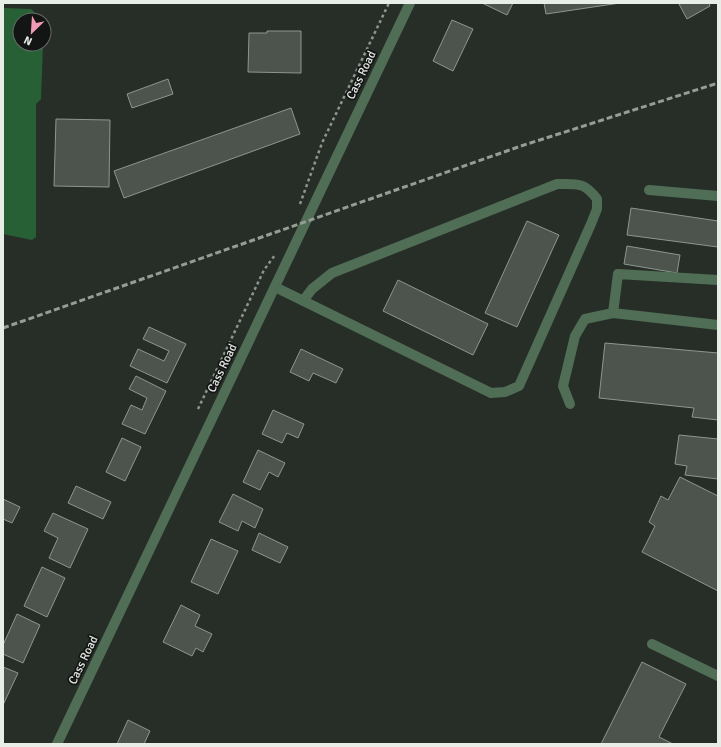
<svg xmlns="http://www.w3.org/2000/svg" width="721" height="747" viewBox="0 0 721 747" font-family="Signika,sans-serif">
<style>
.green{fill:#286036}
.building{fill:#4c544d;stroke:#8e968f}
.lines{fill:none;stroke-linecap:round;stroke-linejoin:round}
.path{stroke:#8e948e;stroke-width:2.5;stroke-dasharray:3 3;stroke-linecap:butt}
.minor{stroke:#506e55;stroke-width:10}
.rail{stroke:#969c96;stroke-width:3;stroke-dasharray:6 3;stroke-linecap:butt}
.labels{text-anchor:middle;stroke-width:3.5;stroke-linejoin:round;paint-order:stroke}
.street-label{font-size:12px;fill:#e8ede8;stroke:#121513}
</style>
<rect width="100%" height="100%" fill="#272e28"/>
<!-- green -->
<path class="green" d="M3,8L31,9L43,20H20V44H43L41,99L36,104V237L32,240L3,234Z"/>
<!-- building -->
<g class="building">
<path d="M482,3H513L507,15Z"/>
<path d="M544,3H620L546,14Z"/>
<path d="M680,3H709L710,6L687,19L679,4Z"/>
<path d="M452,20L473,29L453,71L433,61Z"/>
<path d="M267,31H301V73L248,72L249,33H267Z"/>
<path d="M168,79L173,94L132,108L127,94Z"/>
<path d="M291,108L300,134L124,198L114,171Z"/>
<path d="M56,119L110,120L109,187L54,186Z"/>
<path d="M631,208L718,221V247L627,235Z"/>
<path d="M527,221L559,235L517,327L485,313Z"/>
<path d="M627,246L680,255L677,273L624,264Z"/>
<path d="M398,280L488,324L473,355L383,311Z"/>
<path d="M149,327L186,344L167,383L130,366L138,349L164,361L169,351L143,339Z"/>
<path d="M605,343L718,353V420L692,417L694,408L599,398Z"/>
<path d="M301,349L343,369L336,383L313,373L309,381L290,372Z"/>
<path d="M136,376L166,391L145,434L122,424L131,405L142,410L147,398L129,389Z"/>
<path d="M273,410L304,424L298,438L287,433L282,443L262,434Z"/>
<path d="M679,435L718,439V479L685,475L687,466L675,464Z"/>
<path d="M122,438L141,447L125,481L106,472Z"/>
<path d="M258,450L285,463L278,477L269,472L260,490L243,482Z"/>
<path d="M680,477L718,496V591L642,552L655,526L649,522L661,496L668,500Z"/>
<path d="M76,486L111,502L103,519L68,503Z"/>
<path d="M233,494L263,509L255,528L242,521L238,531L219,522Z"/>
<path d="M3,499L20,507L12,523L3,519Z"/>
<path d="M53,513L88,529L70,568L49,558L58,538L44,531Z"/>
<path d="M259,533L288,547L280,563L252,550Z"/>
<path d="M211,539L238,551L218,594L191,582Z"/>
<path d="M42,567L65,578L47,617L24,606Z"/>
<path d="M181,605L200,615L195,626L212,634L203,652L196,648L192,656L163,642Z"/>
<path d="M17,614L40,625L23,663L3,654V645Z"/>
<path d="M642,662L686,684L659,737L673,744H601Z"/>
<path d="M3,667L18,673L3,705Z"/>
<path d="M128,720L150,731L144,744H117Z"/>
</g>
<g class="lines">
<!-- path -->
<g class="path">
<path d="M300,204L322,143L389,3"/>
<path d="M198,409L264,270L275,255"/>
</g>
<!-- minor -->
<g class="minor">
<path d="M649,190L718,196"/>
<path d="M718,280L618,274L613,313L718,325"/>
<path d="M275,287L491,393L505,392L519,386L591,224L597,209V199C584,182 578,184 557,184L332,273L312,289L303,301"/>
<path d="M570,404L563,386L575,336L585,319L613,313"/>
<path d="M652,644L718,676"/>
<path d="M57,744L410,3"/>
</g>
<!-- rail -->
<path class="rail" d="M3,328L521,146L718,83"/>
</g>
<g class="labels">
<!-- street labels -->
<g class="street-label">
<text transform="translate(361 75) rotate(-64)" y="4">Cass Road</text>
<text transform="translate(222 368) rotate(-64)" y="4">Cass Road</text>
<text transform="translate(83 660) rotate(-64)" y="4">Cass Road</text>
</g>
</g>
<!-- border -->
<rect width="721" height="747" fill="none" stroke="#e8ede8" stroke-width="8"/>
<!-- north arrow -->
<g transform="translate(32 32) rotate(205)"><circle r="19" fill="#121513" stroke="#686b68"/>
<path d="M0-3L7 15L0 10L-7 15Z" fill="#f09ab5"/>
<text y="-6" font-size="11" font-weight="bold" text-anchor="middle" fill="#e8ede8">N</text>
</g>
</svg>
